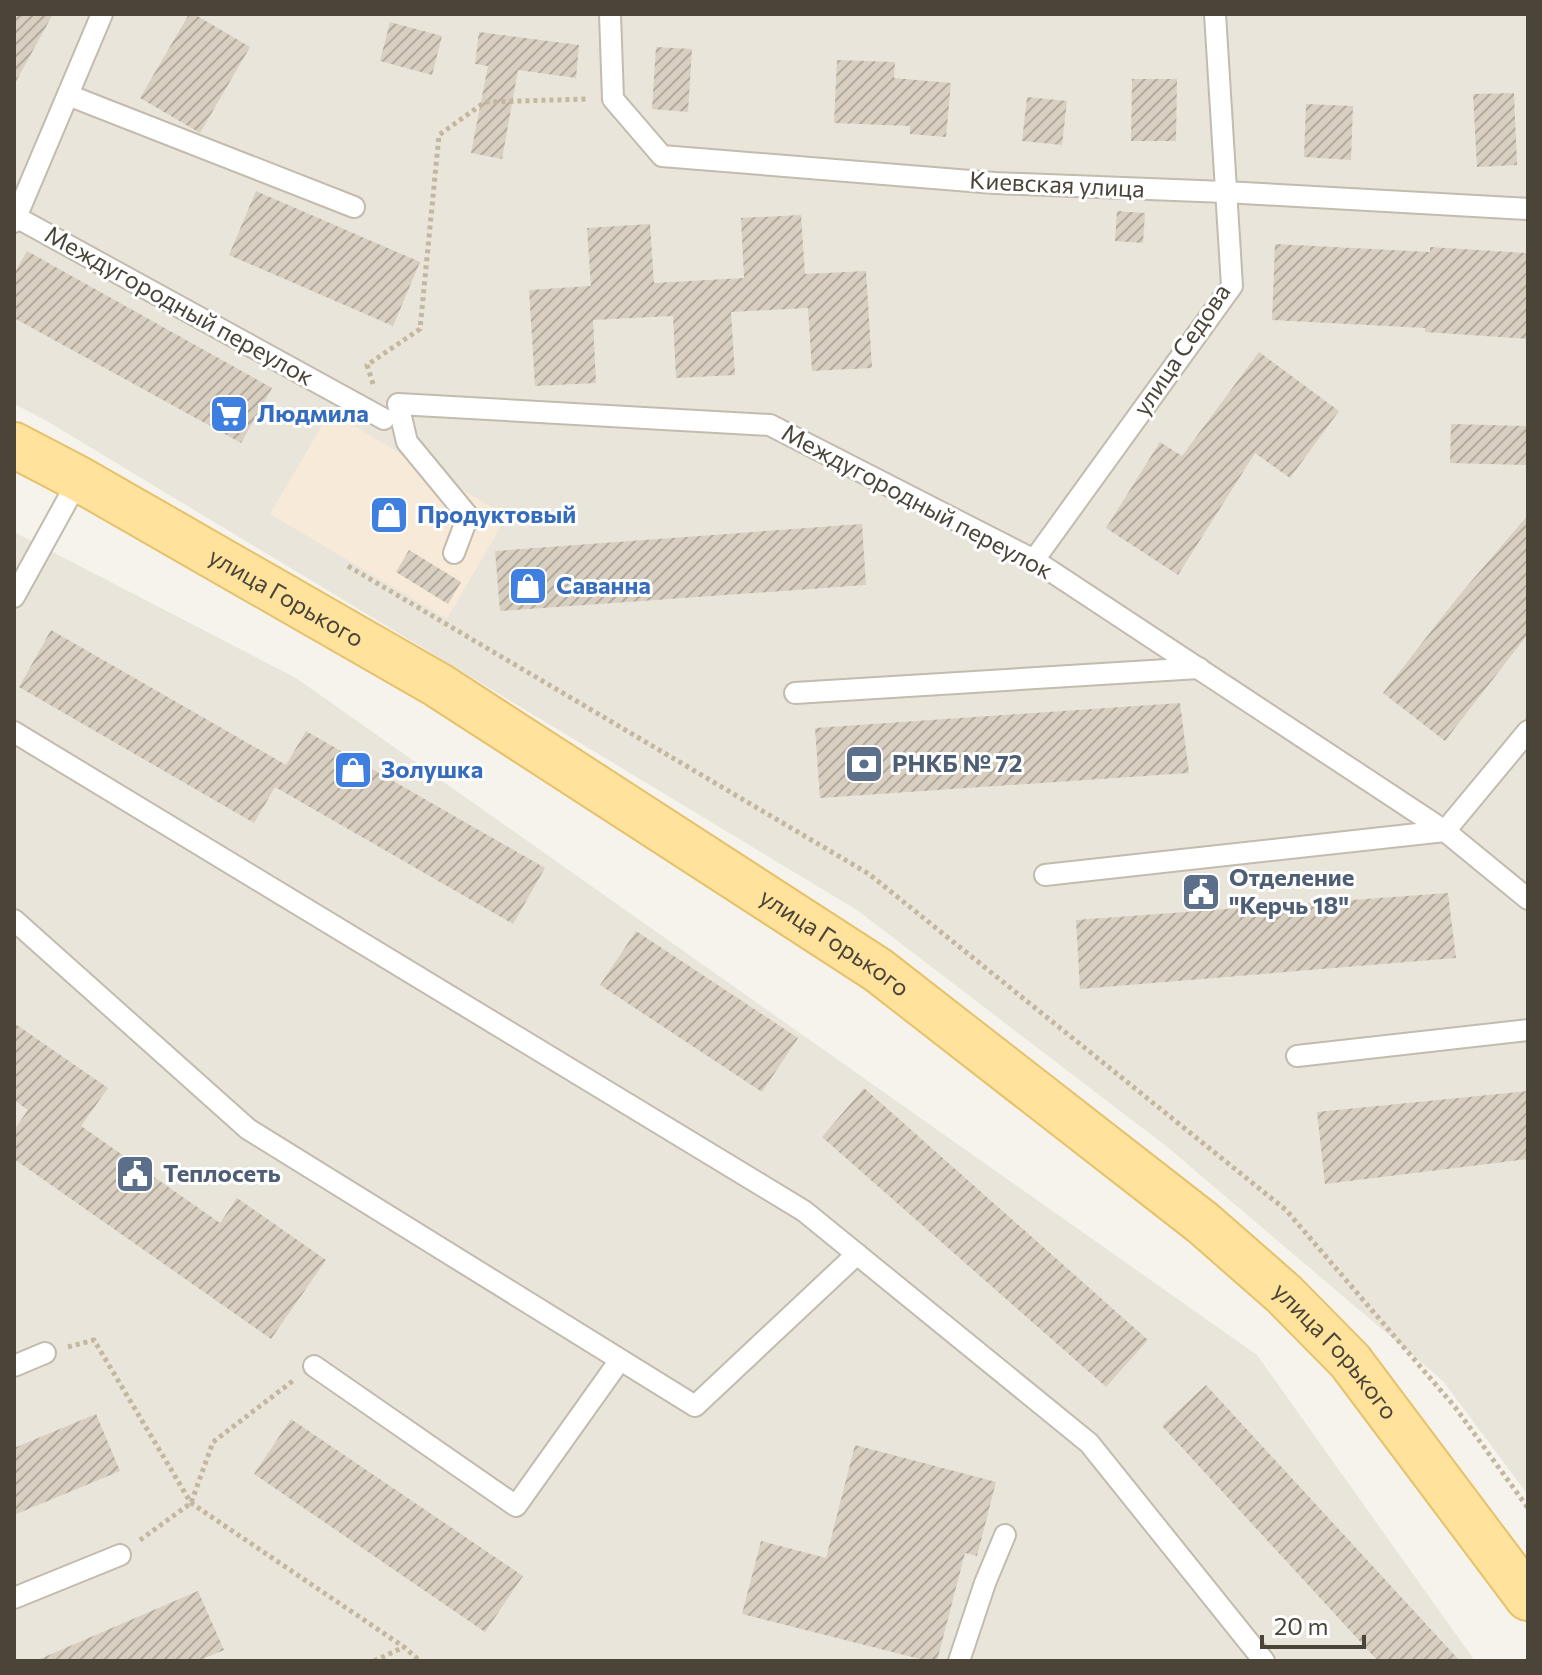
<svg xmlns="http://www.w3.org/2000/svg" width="1542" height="1675" viewBox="0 0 1542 1675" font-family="Commissioner,sans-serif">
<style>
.residential{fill:#eae5da}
.commercial{fill:#f7ead8}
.building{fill:url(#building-hatch)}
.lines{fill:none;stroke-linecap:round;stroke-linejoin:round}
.lane-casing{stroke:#c2bbae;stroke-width:24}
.primary-casing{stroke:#e6c16a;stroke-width:48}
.path{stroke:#c4b79f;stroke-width:5;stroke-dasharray:4 4;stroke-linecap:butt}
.lane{stroke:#fff;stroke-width:20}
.primary{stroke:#ffe39c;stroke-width:44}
.labels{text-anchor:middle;stroke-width:6;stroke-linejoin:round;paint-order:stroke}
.street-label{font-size:24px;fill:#4b4439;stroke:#fff}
.shop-label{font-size:24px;font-weight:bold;fill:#366cbe;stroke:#fff;text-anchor:start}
.service-label{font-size:24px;font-weight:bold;fill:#4e5e75;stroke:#fff;text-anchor:start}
</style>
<defs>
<pattern id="building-hatch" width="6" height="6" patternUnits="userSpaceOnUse" patternTransform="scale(2)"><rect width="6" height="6" fill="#d8cfc1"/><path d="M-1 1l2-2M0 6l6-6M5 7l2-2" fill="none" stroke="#b1aa9e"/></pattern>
</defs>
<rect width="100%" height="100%" fill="#f6f3ec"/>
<!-- residential -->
<g class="residential">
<path d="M14,14H1528V1495L1443,1381L1166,1146L857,910L45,420L14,404Z"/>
<path d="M14,532L296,678L1257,1355L1475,1661H14Z"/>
</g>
<!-- commercial -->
<path class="commercial" d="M330,412L507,516L447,619L270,514Z"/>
<!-- building -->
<g class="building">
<path d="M14,14H53L14,85Z"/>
<path d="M189,14H194L250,47L200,133L140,98Z"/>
<path d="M390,22L442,36L432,75L380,61Z"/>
<path d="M479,32L579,45L576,78L518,70L502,159L471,153L488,66L475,64Z"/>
<path d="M656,47L692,49L688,112L652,109Z"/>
<path d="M837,60L895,62L894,78L951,83L946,137L910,134V126L834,123Z"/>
<path d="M1132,79H1177L1176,141H1131Z"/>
<path d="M1514,93L1517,165L1477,167L1473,94Z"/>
<path d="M1027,97L1067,101L1062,145L1022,141Z"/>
<path d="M1306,104L1353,106L1351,160L1304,157Z"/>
<path d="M256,191L420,262L393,326L229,255Z"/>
<path d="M1117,211L1145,213L1143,243L1115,241Z"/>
<path d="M801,215L805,274L866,271L872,368L812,371L808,308L731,312L735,375L676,378L673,316L593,320L596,383L535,386L529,290L591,286L587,228L650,224L654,283L744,278L741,218Z"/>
<path d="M1275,244L1430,252V247L1528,253V339L1425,332V328L1272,320Z"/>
<path d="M27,251L272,388L241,443L14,318V274Z"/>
<path d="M1259,352L1339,411L1290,478L1255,453L1178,575L1106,528L1160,442L1182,456Z"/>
<path d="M1451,424L1528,426V465L1450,463Z"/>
<path d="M1528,515V634L1445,741L1383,693L1457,598Z"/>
<path d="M862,524L866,585L500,611L495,551Z"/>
<path d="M409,550L461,582L448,604L396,572Z"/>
<path d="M51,630L286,765L306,731L545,868L513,924L275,787L254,823L19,687Z"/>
<path d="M1180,703L1189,773L820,798L815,728Z"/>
<path d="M1448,893L1456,958L1080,989L1076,920Z"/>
<path d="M636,931L798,1038L762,1092L600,985Z"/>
<path d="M14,1023L108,1088L81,1126L220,1223L237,1198L326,1260L271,1339L14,1159V1130L28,1110L14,1100Z"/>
<path d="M864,1088L1148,1340L1106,1387L822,1137Z"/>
<path d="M1528,1091V1159L1325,1184L1317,1112Z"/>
<path d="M1206,1385L1460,1661H1378L1162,1426Z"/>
<path d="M96,1414L120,1471L14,1515V1448Z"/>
<path d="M291,1419L523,1576L485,1632L254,1474Z"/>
<path d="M855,1445L996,1482L977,1556L965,1553L937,1661H928L742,1614L761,1541L826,1558Z"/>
<path d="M198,1591L224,1650L198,1661H35Z"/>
</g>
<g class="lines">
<!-- lane casing -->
<g class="lane-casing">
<g id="lane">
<path d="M610,14L613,99L662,156L995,183L1225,192L1528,209"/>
<path d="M68,95L354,207"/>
<path d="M16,217L384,419"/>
<path d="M14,222L102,14"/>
<path d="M454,553L468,516L407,442L398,404L770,425L1034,560L1445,831L1528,899"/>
<path d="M1034,560L1232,286L1215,14"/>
<path d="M14,597L79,479"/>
<path d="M795,693L1199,668"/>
<path d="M14,732L804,1211L1089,1443L1264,1661"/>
<path d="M1045,875L1445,831L1528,731"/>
<path d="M14,920L248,1129L695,1406L857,1254"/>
<path d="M1297,1056L1528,1030"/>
<path d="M14,1366L45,1353"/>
<path d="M314,1366L516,1506L620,1360"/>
<path d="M14,1598L120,1555"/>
<path d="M959,1661L985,1583L1005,1535"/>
</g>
</g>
<!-- primary casing -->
<g class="primary-casing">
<g id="primary">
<path id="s1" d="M14,445L79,479L438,685L878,970L1203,1223L1284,1294L1350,1361L1528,1598"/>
</g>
</g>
<!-- path -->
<g class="path">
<path d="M373,384L367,365L420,329L439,135L485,102L588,99"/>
<path d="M348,566L869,874L1286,1210L1455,1407L1528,1508"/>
<path d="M68,1347L94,1340L191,1503L404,1647L420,1661"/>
<path d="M140,1540L191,1503L213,1442L294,1380"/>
<path d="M374,1661L404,1647"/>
</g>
<!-- lane -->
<use href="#lane" class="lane"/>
<!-- primary -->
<use href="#primary" class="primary"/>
</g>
<!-- icons -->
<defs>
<g id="supermarket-square" transform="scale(2)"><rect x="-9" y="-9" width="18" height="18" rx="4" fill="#3f7fe0" stroke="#fff"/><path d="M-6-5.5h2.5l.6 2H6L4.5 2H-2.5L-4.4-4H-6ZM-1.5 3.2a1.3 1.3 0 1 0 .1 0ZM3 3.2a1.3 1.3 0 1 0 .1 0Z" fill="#fff"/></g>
<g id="shop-square" transform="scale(2)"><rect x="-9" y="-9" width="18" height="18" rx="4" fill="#3f7fe0" stroke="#fff"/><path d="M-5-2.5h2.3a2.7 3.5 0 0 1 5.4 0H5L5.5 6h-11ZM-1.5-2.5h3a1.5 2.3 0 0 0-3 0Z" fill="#fff"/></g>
<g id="bank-square" transform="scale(2)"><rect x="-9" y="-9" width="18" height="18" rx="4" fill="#5c6f8a" stroke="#fff"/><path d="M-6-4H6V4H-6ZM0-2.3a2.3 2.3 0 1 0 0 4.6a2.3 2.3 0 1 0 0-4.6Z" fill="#fff"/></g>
<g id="civic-square" transform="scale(2)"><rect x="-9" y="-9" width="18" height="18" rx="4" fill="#5c6f8a" stroke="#fff"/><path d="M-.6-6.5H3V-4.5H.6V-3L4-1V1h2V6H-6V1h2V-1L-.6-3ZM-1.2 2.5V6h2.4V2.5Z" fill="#fff"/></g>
</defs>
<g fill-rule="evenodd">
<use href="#supermarket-square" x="229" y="414"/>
<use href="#shop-square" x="389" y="515"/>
<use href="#shop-square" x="528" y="586"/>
<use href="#bank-square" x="864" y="764"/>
<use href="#shop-square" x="353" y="770"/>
<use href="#civic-square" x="1201" y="892"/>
<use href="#civic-square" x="135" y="1174"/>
</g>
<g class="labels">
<!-- street labels -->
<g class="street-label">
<text transform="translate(1057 185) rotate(3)" y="8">Киевская улица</text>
<text transform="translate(179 306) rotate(29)" y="8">Междугородный переулок</text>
<text transform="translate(1182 350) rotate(-56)" y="8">улица Седова</text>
<text transform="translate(917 502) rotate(28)" y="8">Междугородный переулок</text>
<text dy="8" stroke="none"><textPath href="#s1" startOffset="312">улица Горького</textPath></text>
<text dy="8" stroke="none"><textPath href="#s1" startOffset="960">улица Горького</textPath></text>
<text dy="8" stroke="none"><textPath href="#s1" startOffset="1608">улица Горького</textPath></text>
</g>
<!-- shop labels -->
<g class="shop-label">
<text x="257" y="422">Людмила</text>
<text x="417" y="523">Продуктовый</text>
<text x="556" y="594">Саванна</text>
<text x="381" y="778">Золушка</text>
</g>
<!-- service labels -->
<g class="service-label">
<text x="892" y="772">РНКБ № 72</text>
<text x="1229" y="886">Отделение<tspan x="1229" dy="28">"Керчь 18"</tspan></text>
<text x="163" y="1182">Теплосеть</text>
</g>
</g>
<!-- border -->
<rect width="1542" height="1675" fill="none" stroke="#4b4439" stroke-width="32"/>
<!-- scale -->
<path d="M1262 1635v12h102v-12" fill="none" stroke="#4b4439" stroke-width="4"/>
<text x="1274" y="1635" font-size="24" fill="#4b4439" stroke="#ffffff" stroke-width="6" paint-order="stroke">20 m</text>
</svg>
